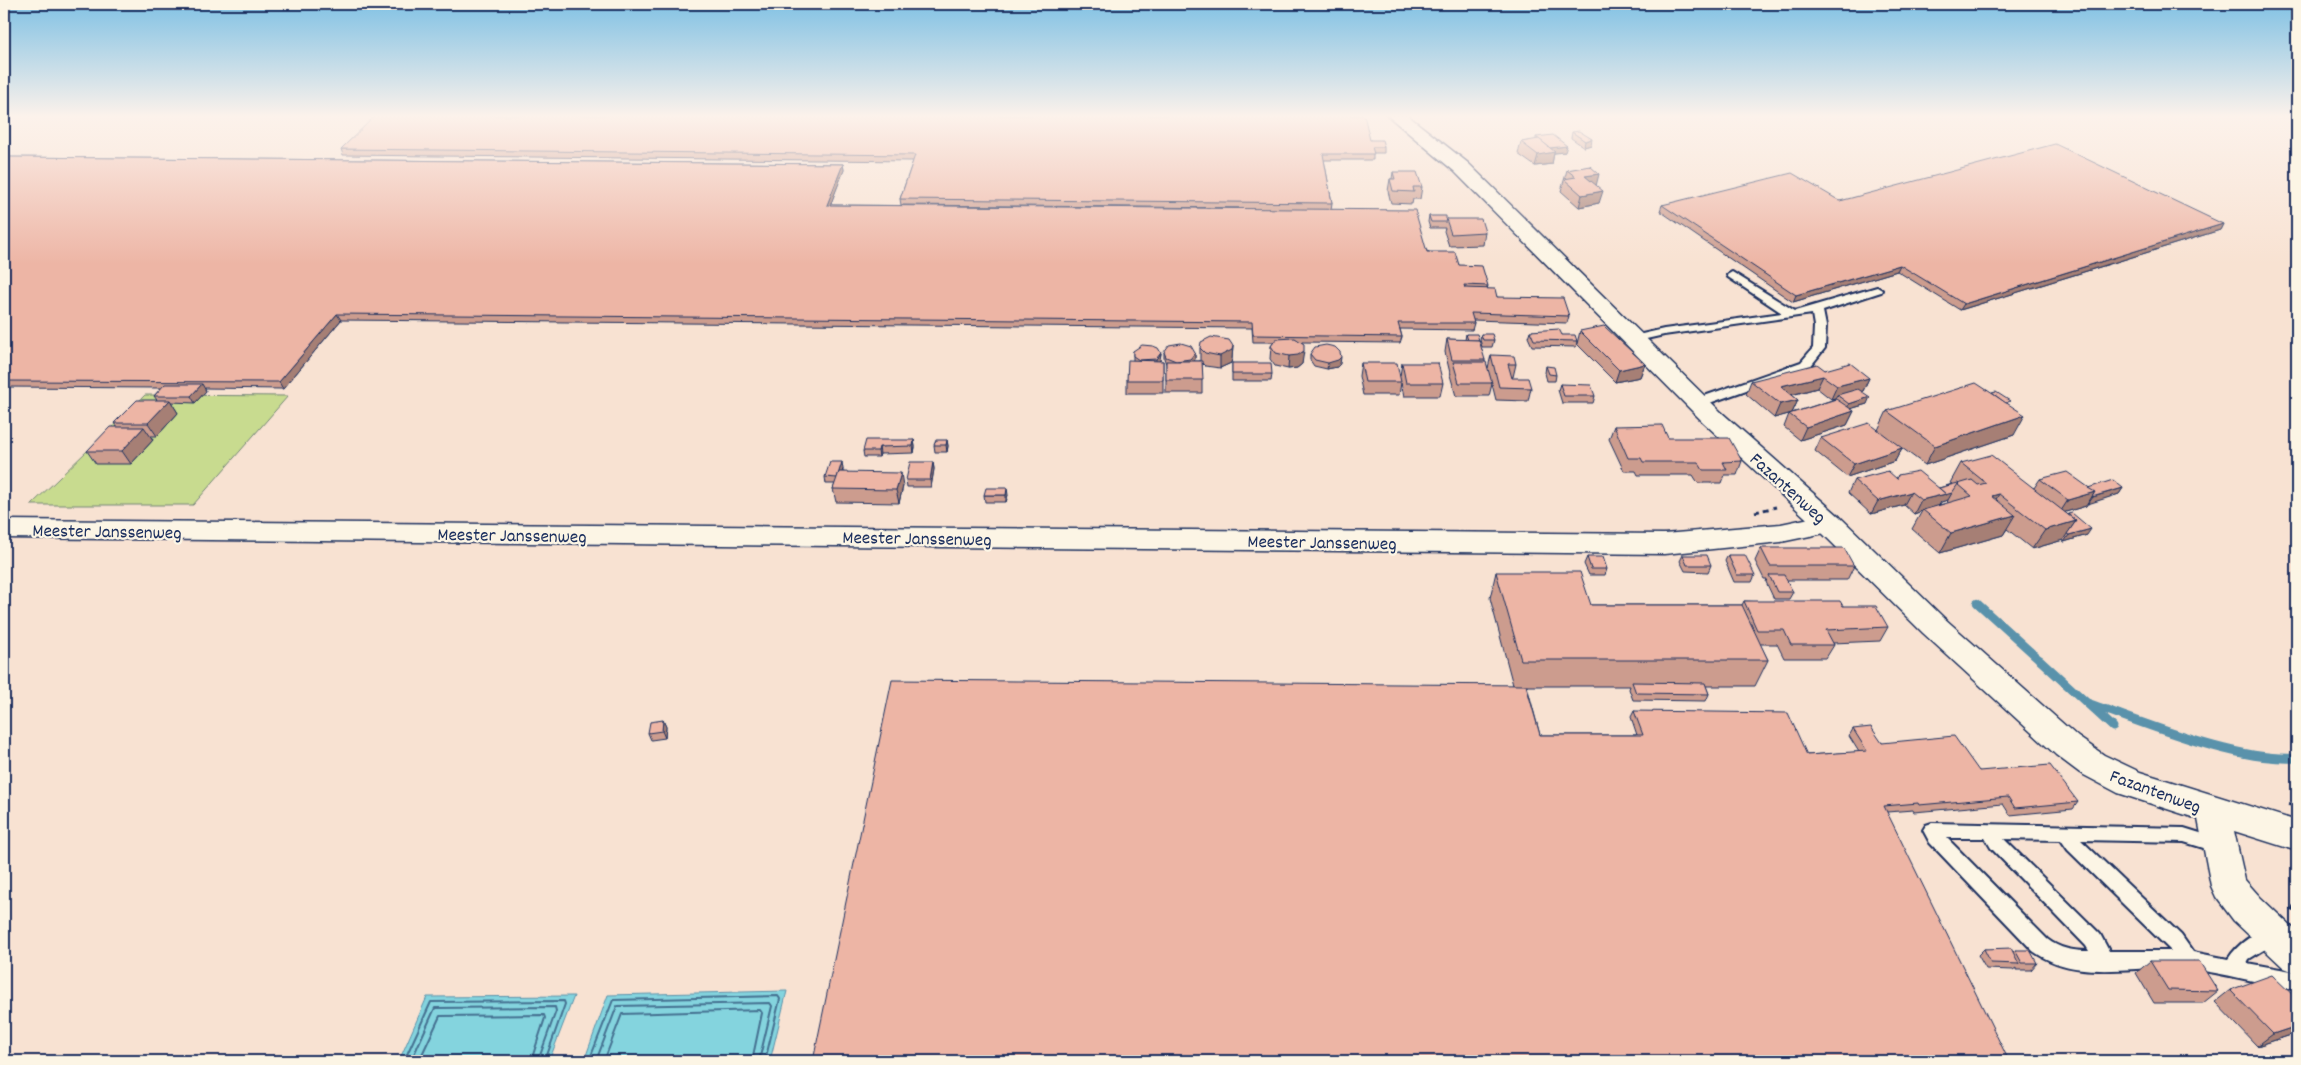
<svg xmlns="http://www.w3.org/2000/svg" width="2301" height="1065" viewBox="0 0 2301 1065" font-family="Dekko,sans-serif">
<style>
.green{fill:#c8db8f;stroke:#728576}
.water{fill:#84d4de;stroke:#5a92ab}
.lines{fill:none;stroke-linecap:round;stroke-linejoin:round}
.shore{stroke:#457191;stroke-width:2}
.stream-far1{stroke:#5a92ab;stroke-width:8}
.stream{stroke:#5a92ab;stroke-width:9}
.lane-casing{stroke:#1b2f5e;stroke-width:4}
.street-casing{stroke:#1b2f5e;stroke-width:3}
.secondary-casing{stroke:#1b2f5e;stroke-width:3}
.path-far1{stroke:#1b2f5e;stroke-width:3;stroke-dasharray:5 4;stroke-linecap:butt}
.path{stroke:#1b2f5e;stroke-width:4;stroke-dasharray:6 5;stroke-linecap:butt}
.lane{fill:#fcf5e5;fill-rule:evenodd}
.street{fill:#fcf5e5;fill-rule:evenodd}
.secondary{fill:#fcf5e5;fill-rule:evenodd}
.wall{fill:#cc9c8e;stroke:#1b2f5e;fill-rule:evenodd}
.shaded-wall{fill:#a67f74;stroke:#1b2f5e}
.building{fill:#edb5a5;stroke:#1b2f5e}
.labels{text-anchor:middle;stroke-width:4.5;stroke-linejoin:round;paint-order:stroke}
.street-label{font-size:19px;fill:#1b2f5e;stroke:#fcf5e5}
</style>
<rect width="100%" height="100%" fill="#f8e2d2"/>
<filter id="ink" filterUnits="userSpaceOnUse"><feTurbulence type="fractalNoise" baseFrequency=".02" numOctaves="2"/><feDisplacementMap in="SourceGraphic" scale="10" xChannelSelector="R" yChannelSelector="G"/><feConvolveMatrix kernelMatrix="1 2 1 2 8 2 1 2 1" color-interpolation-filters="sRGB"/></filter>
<g filter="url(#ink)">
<!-- green -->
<path class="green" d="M145,395L288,396L193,505H31Z"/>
<!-- water -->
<g class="water">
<path d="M787,991L770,1061H584L608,995Z"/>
<path d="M574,996L549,1061H399L427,997Z"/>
</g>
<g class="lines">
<!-- shore -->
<g class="shore">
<path d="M404,1061L431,1002L564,1001L565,1004L545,1061"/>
<path d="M411,1061L435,1008L555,1007L556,1011L538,1061"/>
<path d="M419,1061L440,1016L544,1015L545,1018L531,1061"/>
<path d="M589,1061L613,1000L778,996L780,999L765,1061"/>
<path d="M596,1061L617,1006L770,1003L772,1006L759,1061"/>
<path d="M604,1061L622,1014L760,1010L762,1013L752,1061"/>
</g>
<!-- stream-far1 -->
<path class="stream-far1" d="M1977,603L2041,661"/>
<!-- stream -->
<g class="stream">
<path d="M2040,660L2113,727"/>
<path d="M2087,703C2146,723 2236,762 2297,758"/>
</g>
<!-- lane casing -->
<g class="lane-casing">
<g id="lane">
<path d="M1732,272L1795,311L1877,287L1882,290L1881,292L1823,311L1826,326L1825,348L1809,368L1701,406H1693L1691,403L1693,400L1801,362L1813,348L1814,326L1812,314L1664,335L1633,342L1627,339L1629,337L1664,329L1782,313L1728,277L1727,275Z"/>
<path d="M1932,823L2184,828L2226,841L2229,846L2226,851L2220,853L2184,842L2081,840L2181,935L2193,952L2228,959C2238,943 2256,932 2273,926L2280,928L2282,934L2280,940L2249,959L2247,963L2297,972V990C2261,984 2225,973 2189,969C2138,963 2078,984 2033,951L1930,843L1923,830L1926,825ZM1947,838H1985L1991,848L2086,946L2089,951C2073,951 2060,949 2047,939ZM2004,839L2061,840L2068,850L2171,951H2109L2100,934Z"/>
</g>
</g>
<!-- street casing -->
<g class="street-casing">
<path id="street" d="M1829,514L1839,516L1843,523L1839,530L1781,542L1664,554L4,538V520L1664,534L1781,524Z"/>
</g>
<!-- secondary casing -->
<g class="secondary-casing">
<path id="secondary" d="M1387,115H1407L1468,163L1721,412L1839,516L1943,617L2078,737L2104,755L2140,772L2297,821V851L2234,831L2245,880L2260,897L2297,932V973L2284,968L2234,921L2216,897L2211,886L2198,819L2118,793L2080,773L2056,755L1923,633L1819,530L1703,422L1454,171Z"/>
</g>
<!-- path-far1 -->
<path class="path-far1" d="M1755,512L1776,507"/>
<!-- path -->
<g class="path">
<path d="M2288,804L2297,805"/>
<path d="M2292,911L2297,901"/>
</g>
<!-- lane -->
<use href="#lane" class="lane"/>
<!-- street -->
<use href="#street" class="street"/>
<!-- secondary -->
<use href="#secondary" class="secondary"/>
</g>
<!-- wall -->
<g class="wall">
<path d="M1572,132L1591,145L1584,147L1571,138Z"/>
<path d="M1536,137L1565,152L1554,153L1552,164L1535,166L1518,154L1521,142L1536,140Z"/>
<path d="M1370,140L1384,147V153H1373V160H1324L1332,203L1331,209L1459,265L1488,286L1487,289L1497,297L1569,316L1567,323L1473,320L1474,323L1472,330L1400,329L1402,337L1400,343L1302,342V364L1297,368L1288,369L1275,366L1270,359L1271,346L1274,342H1253L1252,328L341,320L283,389L205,388L206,391L195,403L171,402L178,413L157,436H151L153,440L131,464H96L87,451L117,427L114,423L157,400L154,396L161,388L4,387V157L843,164L844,170L830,205L1239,208L901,205L900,199L913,161L343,155L341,149Z"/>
<path d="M1567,170L1596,186L1599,203L1579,207L1561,191Z"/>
<path d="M1393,172L1422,187L1420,199H1413L1412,204L1391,203L1388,191L1390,179H1392Z"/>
<path d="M1840,201L2223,224L2220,230L1960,310L1897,271L1793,302L1660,211L1662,205Z"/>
<path d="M1429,216L1446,219L1485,232L1483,245L1449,246L1444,231L1445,228H1430L1428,222Z"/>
<path d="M1530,331L1562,335L1577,341L1576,347L1532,346L1528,337Z"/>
<path d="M1580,331L1645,364L1640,377L1615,382L1577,344Z"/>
<path d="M1466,334L1485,360V362L1488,368L1491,355L1516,364L1513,377H1512V378L1531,388L1528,401L1496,400L1492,384L1489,396H1456L1450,375L1451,373H1450L1445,352L1447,339L1465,340Z"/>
<path d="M1481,334L1494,340L1492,347H1482L1480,340Z"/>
<path d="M1233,346L1232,359L1231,363L1220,368L1205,366L1202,363V393H1166V364L1164,358V352L1195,353V359L1194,361H1200V348Z"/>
<path d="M1133,351L1161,353L1160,360V361H1163V393H1127V380L1133,360Z"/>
<path d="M1310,354L1340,364L1337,367L1327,369L1314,366L1310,360Z"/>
<path d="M1232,363L1272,374L1271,381H1232Z"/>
<path d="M1361,363L1400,376L1402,363L1443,383L1440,396H1404L1401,383L1399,395H1363L1359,376Z"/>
<path d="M1546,366L1556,375L1555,381H1547L1545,373Z"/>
<path d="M1825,370L1869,378L1863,391H1861L1867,404L1850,409L1854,411L1847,425L1800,440L1784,427L1789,414L1792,413L1774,418L1746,394L1751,381ZM1817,388L1831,399L1835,398V399L1792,413L1798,400L1792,395Z"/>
<path d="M1560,384L1595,396L1593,403H1562L1558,390Z"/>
<path d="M2008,404L2014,435L1925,465L1902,448L1895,461L1847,477L1815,451L1821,438L1878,430L1887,411Z"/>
<path d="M1614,426L1668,438L1742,461L1737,475H1725L1722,483H1698L1693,475H1638L1636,471H1624L1609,439Z"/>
<path d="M914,440L915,447L914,453L880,454L879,457H864L863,451Z"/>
<path d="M947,440L948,446L947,452H935L934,445Z"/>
<path d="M933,462L934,469L931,487H907L906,480Z"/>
<path d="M1961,463L2034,488L2040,479L2088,488H2123L2119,494L2088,503L2086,506L2065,512L2087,535L2064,542L2063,540L2032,549L2007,529L2003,535L1940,553L1912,529L1922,511L1914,514L1904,505L1871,514L1848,493L1854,480L1896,479L1898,475L1939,488L1952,484L1950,483ZM1948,500L1947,503L1939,505L1941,502Z"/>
<path d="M843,469V472L903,486L899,503L836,502L833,489L835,484H826L825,477Z"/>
<path d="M984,495H1008L1006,502H985Z"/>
<path d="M1761,548L1854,566L1847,580H1786L1793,592L1789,599H1774L1766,582L1767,579H1764L1755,561Z"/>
<path d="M1683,555L1711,565L1708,572L1685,571L1680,561Z"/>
<path d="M1728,555L1755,575L1752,582H1734L1725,561Z"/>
<path d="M1587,557L1607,569L1605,575H1589L1584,564Z"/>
<path d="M1496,572L1591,605H1742L1744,601L1843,606L1888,627L1880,641L1833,643L1834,645L1826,658H1784L1777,644H1760L1768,660L1755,686H1706L1709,694L1706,701L1633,700L1629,689L1630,686H1527L1540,735H1637L1631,717L1634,711L1807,755L1859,752L1849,736L1853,729L1882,743L1979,771L2078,802L2073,809L2010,815L2003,804L1914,812L1913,810L1887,812L813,1061L1513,685L1490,598Z"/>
<path d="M663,720L666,727L665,738L651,740L648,733Z"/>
<path d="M1984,949L2013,952L2015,950L2037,963L2031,970H2016V968L2013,970L1986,969L1978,955Z"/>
<path d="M2150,961L2218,991L2203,1003H2154L2136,973Z"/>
<path d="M2230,990L2297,999V1033L2257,1046L2215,1002Z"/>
</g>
<!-- shaded-wall -->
<g class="shaded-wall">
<path d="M1592,139L1591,145L1584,147L1585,141Z"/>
<path d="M1567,146L1565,152L1554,153L1552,164L1535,166L1538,155L1550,148Z"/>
<path d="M843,164L844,170L828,211L827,205Z"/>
<path d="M1599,174L1596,186L1585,176Z"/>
<path d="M1603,191L1599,203L1579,207L1582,195Z"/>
<path d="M2223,224L2220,230L1960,310L1964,304Z"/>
<path d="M1900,265L1897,271L1793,302L1796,295Z"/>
<path d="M337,314L341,320L283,389L279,382Z"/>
<path d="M1233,346L1232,359L1231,363L1220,368V356Z"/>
<path d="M1304,351L1302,364L1297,368L1288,369L1289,356Z"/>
<path d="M1161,353L1160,360L1156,366V359Z"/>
<path d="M1195,353V359L1190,366L1177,361Z"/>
<path d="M1341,357L1340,364L1337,367L1327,369L1328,363Z"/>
<path d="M1645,364L1640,377L1615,382L1619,370Z"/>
<path d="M1823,376L1817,388L1776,399L1781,386Z"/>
<path d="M1869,378L1863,391L1839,397L1837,395L1835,398L1831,399L1837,386Z"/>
<path d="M202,384L206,391L195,403L191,396Z"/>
<path d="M1870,397L1867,404L1846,410L1849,404Z"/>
<path d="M170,400L178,413L157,436L148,423Z"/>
<path d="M1798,400L1792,413L1774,418L1780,404Z"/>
<path d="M1854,411L1847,425L1800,440L1806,427Z"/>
<path d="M2025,415L2014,435L1925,465L1935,446Z"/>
<path d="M144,427L153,440L131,464L122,451Z"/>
<path d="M914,440L915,447L914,453L913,446Z"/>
<path d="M947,440L948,446L947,452L946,445Z"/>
<path d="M879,447L880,454L879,457L878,451Z"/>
<path d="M1902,448L1895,461L1847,477L1854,464Z"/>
<path d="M842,462L843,469L838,484L837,478Z"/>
<path d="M933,462L934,469L931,487L930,480Z"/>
<path d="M901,473L903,486L899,503L896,490Z"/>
<path d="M1007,488L1008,495L1006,502V495Z"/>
<path d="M2123,488L2119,494L2088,504L2093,497Z"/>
<path d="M1911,492L1904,505L1871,514L1878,501Z"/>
<path d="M2095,492L2086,506L2059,514L2068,500Z"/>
<path d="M1952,493L1948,500L1941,502L1938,507L1923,510L1922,511L1914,514L1921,500L1946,494Z"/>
<path d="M1999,494L1988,514L1992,496Z"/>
<path d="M2015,515L2003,535L1940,553L1951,533Z"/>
<path d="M2076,521L2063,540L2032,549L2045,530Z"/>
<path d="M2091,529L2087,535L2064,542L2069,535Z"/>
<path d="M663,720L666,727L665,738L662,731Z"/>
<path d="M2297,1026V1033L2257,1046L2273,1034Z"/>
</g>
<!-- building -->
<g class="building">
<path d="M376,115H1364L1370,140H1382L1384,147H1372L1374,154H1323L1332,203L900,199L915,155L341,149Z"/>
<path d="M1579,131L1592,139L1585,141L1572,132Z"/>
<path d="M1553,135L1567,146L1550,148L1536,137Z"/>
<path d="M1539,139L1555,152L1538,155L1521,142Z"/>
<path d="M2055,144L2223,224L1964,304L1900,265L1796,295L1662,205L1792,173L1840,201Z"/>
<path d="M4,157L843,164L827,205L1415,210L1427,252H1455L1459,265L1482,266L1488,286L1464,285L1465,288L1495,289L1497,297L1563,298L1569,316L1471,313L1474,323H1398L1402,337L1253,335L1252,322L337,314L279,382L4,381Z"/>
<path d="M1590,166L1599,174L1585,176L1603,191L1582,195L1564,179L1576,177L1567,170Z"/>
<path d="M1393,172H1417L1422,187H1413L1414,192L1393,191L1390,179H1395Z"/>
<path d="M1429,216H1446V222H1431Z"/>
<path d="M1446,219H1481L1485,232L1451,234Z"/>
<path d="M1604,326L1645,364L1619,370L1580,331Z"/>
<path d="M1559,329L1562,335H1575L1577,341L1534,340L1530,331Z"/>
<path d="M1466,334H1477L1479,340H1468Z"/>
<path d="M1481,334H1492L1494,340H1483Z"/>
<path d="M1211,337L1229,340L1233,346L1232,350L1220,356L1205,353L1200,348L1201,342Z"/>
<path d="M1295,338L1304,344V351L1298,355L1289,356L1276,353L1271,346L1276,339Z"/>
<path d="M1447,339L1479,340L1485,360H1452Z"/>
<path d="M1181,343L1191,346L1195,353L1190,359L1176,361L1166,357L1164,352L1169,345Z"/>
<path d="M1142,345L1153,346L1158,348L1161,353L1156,359L1139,360L1133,356V351Z"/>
<path d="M1326,345L1335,347L1340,352L1341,357L1338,360L1328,363L1315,360L1310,354L1315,347Z"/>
<path d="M1491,355L1514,356L1516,364H1508L1512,378H1528L1531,388L1499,387Z"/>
<path d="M1128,360L1163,361V380H1127Z"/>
<path d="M1166,361H1202L1203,380H1166Z"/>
<path d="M1453,362H1486L1492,383H1459Z"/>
<path d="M1232,363H1271L1272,374H1232Z"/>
<path d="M1361,363H1397L1401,382H1365Z"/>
<path d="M1402,363H1438L1443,383H1406Z"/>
<path d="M1850,363L1869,378L1837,386L1823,376L1781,386L1798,400L1780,404L1751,381L1817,364L1825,370Z"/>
<path d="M1546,366L1554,367L1556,375L1549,374Z"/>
<path d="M1976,383L2025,415L1935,446L1887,411Z"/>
<path d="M165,384H202L191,396H154Z"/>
<path d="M1560,384L1591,385L1595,396H1564Z"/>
<path d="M1858,389L1870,397L1849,404L1837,395Z"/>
<path d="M1996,392L2010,401L2006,403L1992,393Z"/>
<path d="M1836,399L1854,411L1806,427L1789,414Z"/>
<path d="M137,400H170L148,423H114Z"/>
<path d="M1869,423L1902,448L1854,464L1821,438Z"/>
<path d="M1662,425L1668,438H1729L1742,461L1723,462L1727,470H1703L1698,462H1643L1641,458H1628L1614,426Z"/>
<path d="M110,427H144L122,451H87Z"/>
<path d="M866,440H914L913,446L879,447L878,451H863Z"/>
<path d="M936,440H947L946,445H934Z"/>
<path d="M1991,455L2076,521L2045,530L1999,494L1992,496L2015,515L1951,533L1923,510L1972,496L1958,484L1972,480L1978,485L1986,483L1961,463Z"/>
<path d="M830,462H842L837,478L825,477Z"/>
<path d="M910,462H933L930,480H906Z"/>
<path d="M1888,471L1897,479L1898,475L1918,471L1946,494L1921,500L1911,492L1878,501L1854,480Z"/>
<path d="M839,472L901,473L896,490L833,489Z"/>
<path d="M2067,472L2095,492L2068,500L2040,479Z"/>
<path d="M2113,480L2123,488L2092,497L2095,492L2088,488Z"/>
<path d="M1958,483L1959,484H1958L1952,493L1945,495L1946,494L1939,488Z"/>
<path d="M986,488H1007L1006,495H984Z"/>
<path d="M2072,513L2091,529L2069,535L2067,534L2076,521L2068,514Z"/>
<path d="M1761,548H1844L1854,566H1770Z"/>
<path d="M1683,555H1707L1711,565H1687Z"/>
<path d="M1728,555H1745L1755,575H1737Z"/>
<path d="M1587,557H1603L1607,569H1591Z"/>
<path d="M1496,572H1580L1591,605H1742L1768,660H1521Z"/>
<path d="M1769,575H1784L1793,592H1777Z"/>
<path d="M1744,601H1840L1843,606H1876L1888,627L1826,630L1834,645H1791L1784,630H1757Z"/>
<path d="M892,680L1526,685L1540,735H1643L1634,711L1788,713L1807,755L1867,751L1853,729L1871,727L1882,743L1954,736L1979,771L2050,765L2078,802L2015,808L2008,797L1919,805L1918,803L1884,806L2009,1061H813Z"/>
<path d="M1632,682L1705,683L1709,694L1636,693Z"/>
<path d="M663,720L662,731L648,733L650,722Z"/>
<path d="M2011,948L2019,964L1991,963L1984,949Z"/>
<path d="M2015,950H2030L2037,963H2022Z"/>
<path d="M2150,961H2199L2218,991L2168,990Z"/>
<path d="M2272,975L2297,999V1026L2273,1034L2230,990Z"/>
<path d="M2264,1060L2297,1061H2265Z"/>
</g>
</g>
<!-- sky -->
<linearGradient id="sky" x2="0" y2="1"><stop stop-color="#80c1e4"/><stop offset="0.44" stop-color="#fcf2eb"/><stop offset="1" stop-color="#fcf2eb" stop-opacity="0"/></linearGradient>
<rect width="2301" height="264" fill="url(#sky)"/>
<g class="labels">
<!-- street labels -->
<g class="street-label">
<text transform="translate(1789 487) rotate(42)" y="7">Fazantenweg</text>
<text transform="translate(107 530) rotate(1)" y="7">Meester Janssenweg</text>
<text transform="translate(512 534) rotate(1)" y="7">Meester Janssenweg</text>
<text transform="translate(917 537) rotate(1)" y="7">Meester Janssenweg</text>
<text transform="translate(1322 541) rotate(1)" y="7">Meester Janssenweg</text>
<text transform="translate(2156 790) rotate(20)" y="7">Fazantenweg</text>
</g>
</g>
<!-- margin -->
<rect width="2301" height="1065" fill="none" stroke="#fcf5e5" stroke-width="20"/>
<rect x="10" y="10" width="2281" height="1045" fill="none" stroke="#1b2f5e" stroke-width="2" filter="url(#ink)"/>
</svg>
